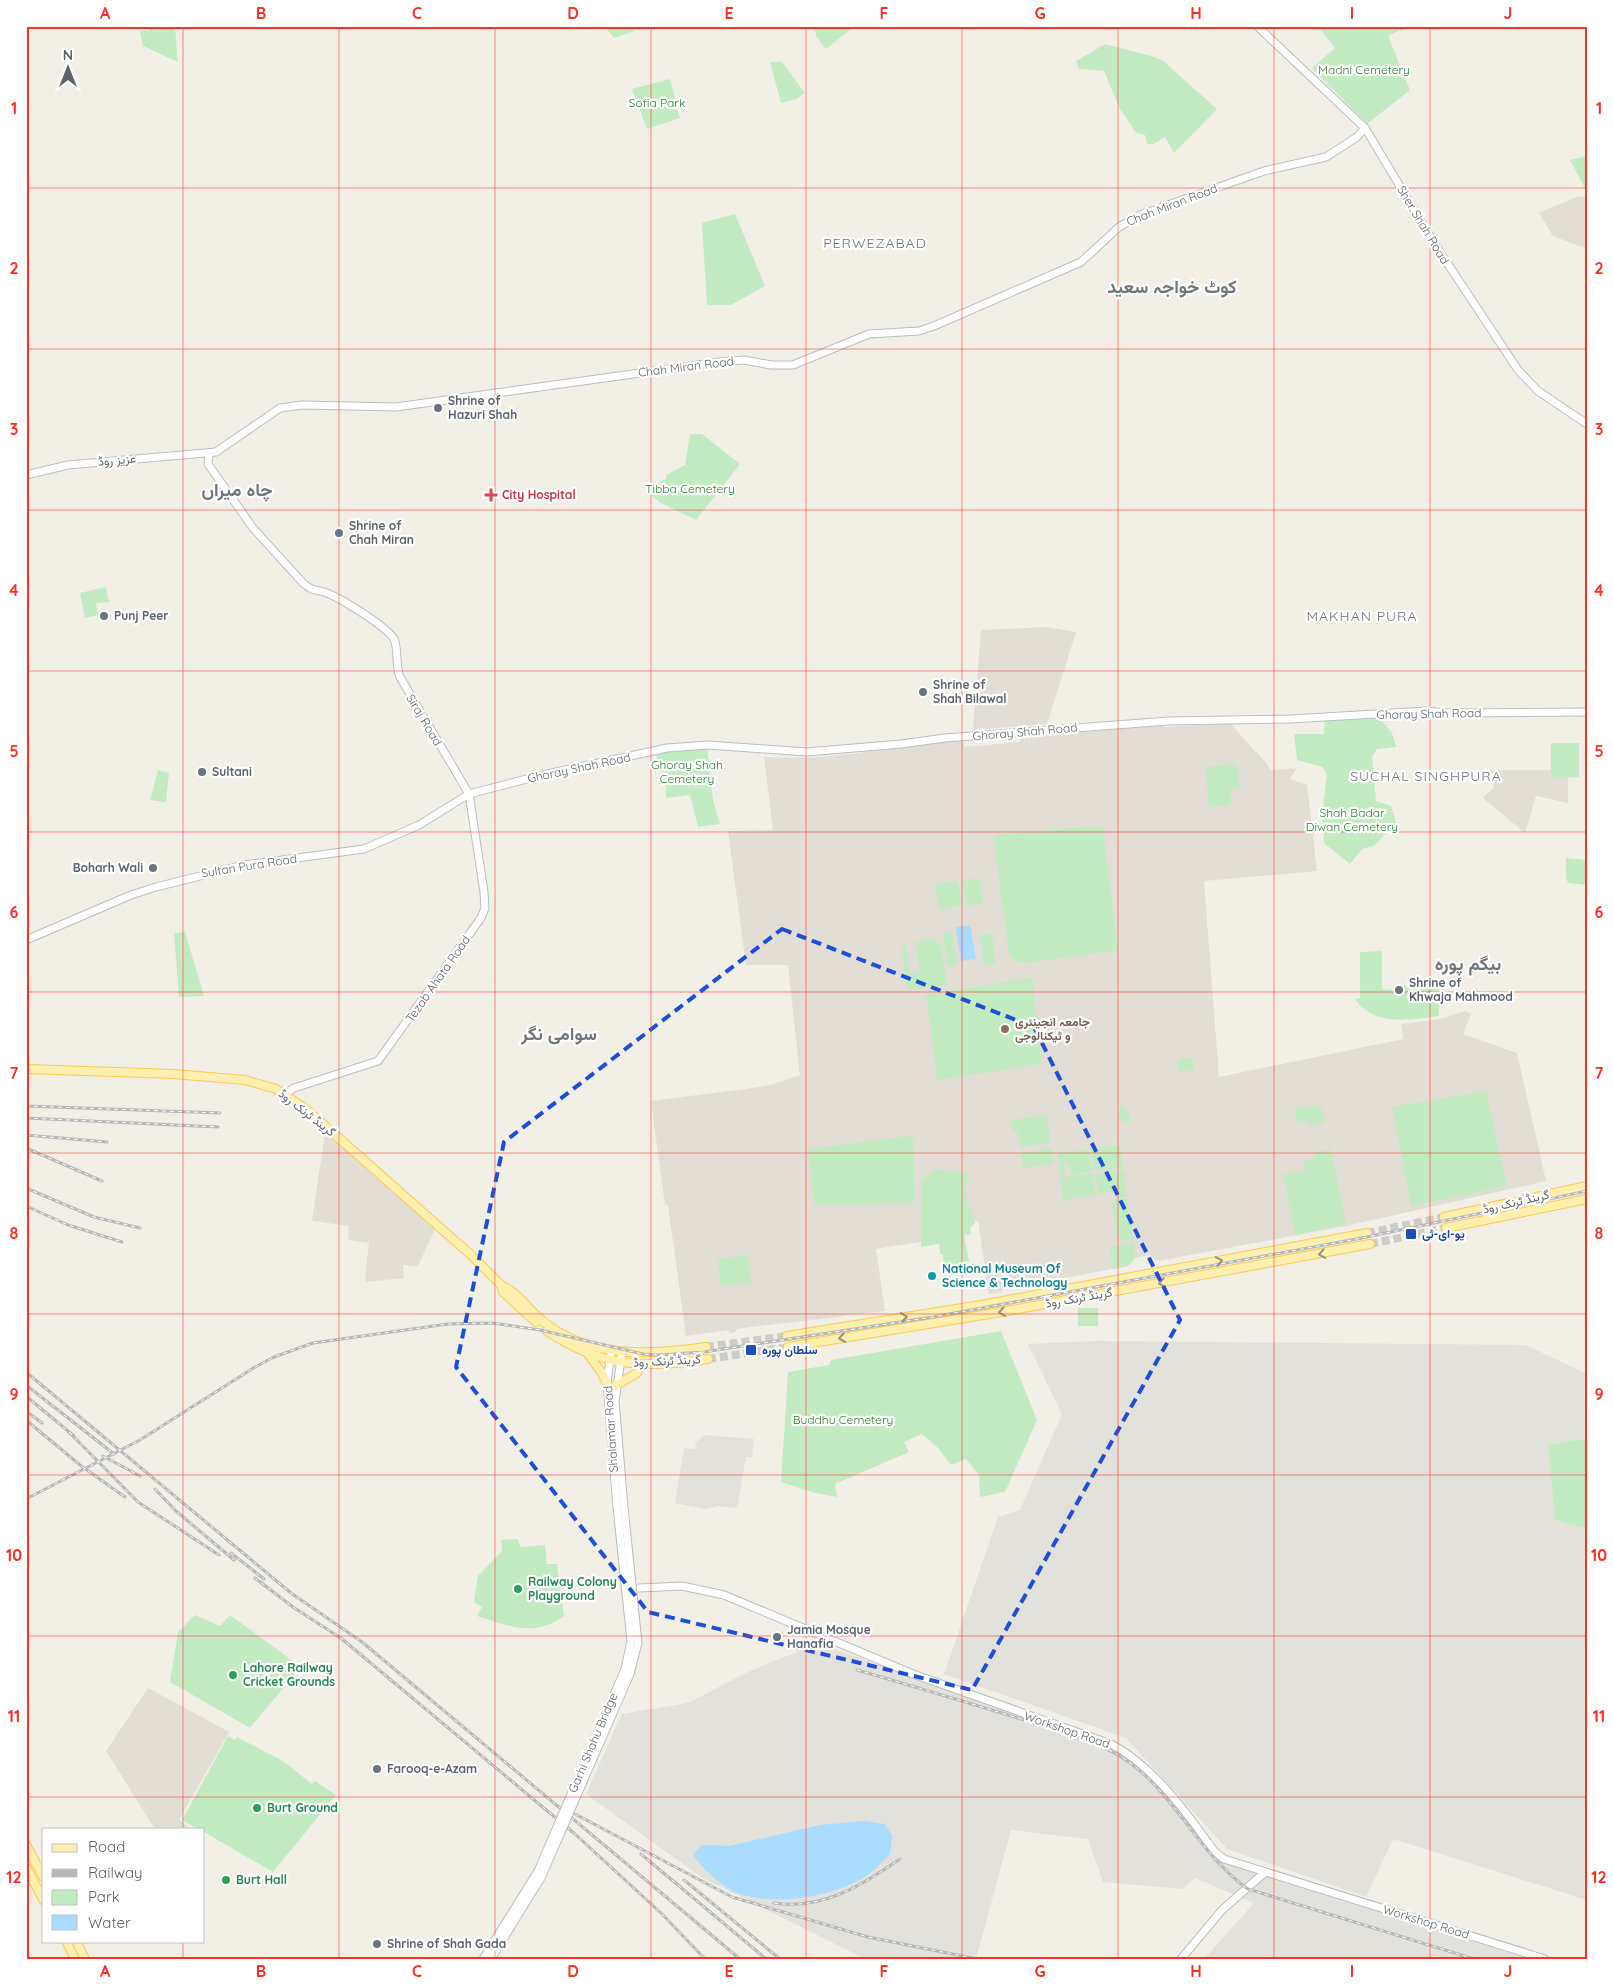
<svg xmlns="http://www.w3.org/2000/svg" width="1613" height="1985" viewBox="0 0 1613 1985" font-family="Quicksand,Vazirmatn,sans-serif">
<style>
.industrial{fill:#e3e1db}
.education{fill:#e2ded6}
.green{fill:#c3ebc2}
.water{fill:#aadcff}
.lines{fill:none;stroke-linecap:round;stroke-linejoin:round}
.primary-tunnel{stroke:#cdccc8;stroke-width:8;stroke-dasharray:8 4;stroke-linecap:butt}
.secondary-casing{stroke:#babec4;stroke-width:9}
.primary-casing{stroke:#feca54;stroke-width:10}
.secondary{stroke:#fff;stroke-width:7}
.primary{stroke:#fff0af;stroke-width:8}
.rail-casing{stroke:#b6b7b8;stroke-width:3}
.rail{stroke:#fff;stroke-width:1;stroke-dasharray:4;stroke-linecap:butt}
.secondary-bridge-casing{stroke:#babec4;stroke-width:9;stroke-linecap:butt}
.secondary-bridge{stroke:#fff;stroke-width:7}
.oneway{stroke:#969482}
.marked{fill:none;stroke:#1d4ed8;stroke-width:4;stroke-dasharray:10 6;stroke-linejoin:round}
.grid{fill:none;stroke:#f93126;stroke-width:1;stroke-opacity:0.55}
.worship-dot{fill:#6b7280;stroke:#fff;stroke-width:2}
.health-dot{fill:#e0444e;stroke:#fff;stroke-width:2}
.education-dot{fill:#8d6e63;stroke:#fff;stroke-width:2}
.transit-dot{fill:#1a4fb4;stroke:#fff;stroke-width:2}
.culture-dot{fill:#0f9aa8;stroke:#fff;stroke-width:2}
.leisure-dot{fill:#2e9e5b;stroke:#fff;stroke-width:2}
.labels{text-anchor:middle;stroke-width:4.5;stroke-linejoin:round;paint-order:stroke}
.park-label{font-size:12px;fill:#2c812e;stroke:#fff}
.street-label{font-size:12px;fill:#5e6369;stroke:#fff}
.worship-label{font-size:12px;font-weight:bold;fill:#5b616d;stroke:#fff;text-anchor:start}
.health-label{font-size:12px;font-weight:bold;fill:#be3a42;stroke:#fff;text-anchor:start}
.education-label{font-size:12px;font-weight:bold;fill:#785e54;stroke:#fff;text-anchor:start}
.transit-label{font-size:12px;font-weight:bold;fill:#164399;stroke:#fff;text-anchor:start}
.culture-label{font-size:12px;font-weight:bold;fill:#0d838f;stroke:#fff;text-anchor:start}
.leisure-label{font-size:12px;font-weight:bold;fill:#27864d;stroke:#fff;text-anchor:start}
.neighbourhood-label{font-size:14px;letter-spacing:1px;fill:#6f757b;stroke:#fff}
.district-label{font-size:18px;font-weight:bold;fill:#6f757b;stroke:#fff}
.neatline{fill:none;stroke:#f93126;stroke-width:2}
.grid-label{font-size:16px;text-anchor:middle;font-weight:bold;fill:#f93126}
</style>
<rect width="100%" height="100%" fill="#f2efe7"/>
<!-- industrial -->
<g class="industrial">
<path d="M1096,1341L1526,1345L1587,1374V1438L1548,1445L1555,1520L1587,1529V1900L1393,1839L1366,1897L1227,1849L1126,1738L944,1674L998,1517L1020,1510L1062,1414L1028,1344Z"/>
<path d="M705,1435L754,1439L752,1457H746L737,1508L718,1506L706,1509L675,1503L684,1448L695,1449L696,1442Z"/>
<path d="M818,1643L1120,1751L1229,1864L1529,1959H1204L1254,1903L1195,1878L1183,1889L1103,1882L1088,1839L1011,1830L976,1959H865L701,1877L586,1794L622,1714L688,1703L748,1672Z"/>
</g>
<!-- education -->
<g class="education">
<path d="M1587,196V249L1553,236L1539,213L1576,197Z"/>
<path d="M1046,627L1076,632L1047,724L973,730L981,630Z"/>
<path d="M1230,723L1254,750L1259,754L1271,770L1297,768L1290,779L1307,785L1317,871L1204,881L1219,1077L1403,1039L1401,1024L1440,1019L1465,1011L1471,1014L1463,1034L1517,1053L1546,1181L1346,1226L1158,1261L1149,1255L1144,1256L1135,1258L1128,1266L1002,1290V1292L989,1294L978,1221H972L962,1235L876,1249L885,1311L736,1329V1332L729,1333V1330L686,1336L668,1205H665L651,1101L767,1086L800,1075L788,965H746L728,831L773,830L764,757L805,758L861,753V751L937,743L964,741V747L1020,742V737L1165,725V727Z"/>
<path d="M1487,770H1551V778L1568,777V803L1536,796L1525,833L1483,798L1494,787Z"/>
<path d="M326,1126L437,1225L418,1266L403,1265L404,1278L365,1282L369,1243L348,1240L349,1226L312,1221Z"/>
<path d="M148,1688L229,1732L179,1820L192,1829H155L106,1751Z"/>
</g>
<!-- green -->
<g class="green">
<path d="M149,26H175L178,62L143,46L140,31H149Z"/>
<path d="M604,26H632L634,31L614,38Z"/>
<path d="M815,26H854L826,49L816,36Z"/>
<path d="M1318,26H1410L1388,36L1410,90L1367,124L1312,68L1335,48Z"/>
<path d="M1105,44L1155,57L1163,61L1217,109L1174,153L1165,137L1154,144H1147L1145,135L1136,133L1119,107L1104,71L1079,69L1076,61Z"/>
<path d="M770,62H782L805,93L796,99L781,103Z"/>
<path d="M670,79L680,118L647,129L632,89Z"/>
<path d="M1587,156V192L1570,160Z"/>
<path d="M735,214L765,286L731,305H707L702,223Z"/>
<path d="M690,434H702L740,464L696,520L659,502L647,490L666,479V475L685,465Z"/>
<path d="M106,587L109,602L96,603L98,615L85,618L80,593Z"/>
<path d="M1378,716L1392,733L1396,747L1377,749L1372,757L1376,801L1391,806L1396,822L1374,846L1362,849L1350,864L1324,843L1322,814L1327,774L1322,767L1297,760L1294,734H1324L1325,718Z"/>
<path d="M1551,743H1579V777L1551,778Z"/>
<path d="M707,747L713,800L720,824L698,827L690,795L666,798L665,772H659L656,752Z"/>
<path d="M1233,764L1238,767L1239,788L1230,789L1231,805L1209,807L1205,767Z"/>
<path d="M158,770L169,773L166,802L150,800Z"/>
<path d="M1100,826L1103,828L1118,950L1025,963L1014,961L1009,954L993,835Z"/>
<path d="M1566,858L1587,860V885L1568,883L1566,878Z"/>
<path d="M979,878L983,904L966,906L962,880Z"/>
<path d="M958,881L961,905L939,909L935,884Z"/>
<path d="M185,932L204,996L179,997L174,933Z"/>
<path d="M952,932L957,965L948,966L943,933Z"/>
<path d="M992,933L996,964L984,965L980,935Z"/>
<path d="M936,939L937,943L941,942L947,985L911,989L906,984L902,947L906,946L910,974L920,972L915,942Z"/>
<path d="M1382,951V989L1401,990L1402,985L1414,987L1439,986V1016C1410,1020 1374,1027 1355,999L1360,998V952Z"/>
<path d="M1032,978L1042,1064L937,1080L926,995Z"/>
<path d="M1192,1058L1194,1070L1179,1072L1178,1060Z"/>
<path d="M1486,1091L1507,1186L1411,1206L1392,1107Z"/>
<path d="M1120,1106L1129,1112L1131,1120L1129,1123L1123,1122L1118,1117L1117,1109Z"/>
<path d="M1315,1106L1322,1109L1325,1122L1311,1125L1308,1122L1296,1121L1294,1109Z"/>
<path d="M1046,1115L1051,1142L1020,1147L1017,1131L1012,1132L1010,1120Z"/>
<path d="M909,1136L913,1138L915,1201L912,1204L814,1205L808,1149Z"/>
<path d="M1120,1145L1123,1168L1094,1170L1091,1149Z"/>
<path d="M1051,1148L1054,1163L1022,1168L1021,1153Z"/>
<path d="M1089,1149L1092,1170L1090,1172L1071,1175L1068,1162L1064,1163L1065,1176H1060L1057,1153Z"/>
<path d="M1331,1149L1346,1224L1295,1235L1283,1174L1305,1170L1304,1162L1315,1157V1152Z"/>
<path d="M935,1169L967,1173L969,1183L965,1184L967,1200L975,1223L970,1228L971,1234L964,1235L969,1261L966,1262L967,1267L944,1271L943,1254H940L939,1244L921,1247V1181Z"/>
<path d="M1124,1170L1127,1197L1116,1199L1115,1192L1098,1194L1096,1174Z"/>
<path d="M1090,1174L1093,1176L1096,1195L1068,1198V1202H1063L1060,1178Z"/>
<path d="M1112,1199L1115,1201L1127,1199L1133,1239L1121,1241L1120,1239H1117Z"/>
<path d="M1133,1242L1136,1258L1128,1266L1113,1269L1109,1247Z"/>
<path d="M748,1255L751,1283L721,1286L717,1259Z"/>
<rect x="1078" y="1308" width="20" height="18"/>
<path d="M1001,1331L1037,1420L1005,1492L980,1497L979,1475L966,1459L951,1465L938,1448L922,1434L904,1442L909,1452L835,1484L837,1497L815,1493L781,1482L788,1372L829,1365L831,1360Z"/>
<path d="M1587,1438V1529L1555,1520L1548,1445Z"/>
<path d="M518,1539L520,1547L545,1545L547,1564H557L564,1616C533,1638 510,1626 477,1616L482,1607L474,1602L478,1576L502,1551L501,1540Z"/>
<path d="M195,1615L220,1626L230,1615L301,1667L250,1728L170,1682L178,1632Z"/>
<path d="M228,1736L235,1740L237,1737L283,1761L312,1784L315,1781L336,1795L273,1872L204,1832V1829H198L182,1820Z"/>
</g>
<!-- water -->
<g class="water">
<path d="M970,925L976,959L961,961L956,927Z"/>
<path d="M864,1821L885,1824L892,1836L890,1854C882,1862 872,1873 862,1879C827,1897 782,1905 743,1895C724,1890 704,1870 693,1855L701,1845L729,1846L820,1825Z"/>
</g>
<g class="lines">
<!-- primary-tunnel -->
<g class="primary-tunnel">
<path d="M1367,1233L1444,1217"/>
<path d="M1370,1244L1446,1228"/>
<path d="M706,1347L787,1336"/>
<path d="M708,1359L788,1347"/>
</g>
<!-- secondary casing -->
<g class="secondary-casing">
<g id="secondary">
<path d="M1257,26L1365,128L1434,243L1518,370L1538,391L1587,424"/>
<path d="M209,453L208,464L253,528L303,583C313,592 316,589 327,593C342,599 386,626 394,639C399,650 395,666 400,677L469,794L484,892L485,908L481,918L378,1061L294,1088L285,1094"/>
<path d="M26,475L68,465L216,452L280,408L302,405L396,407L719,362L744,360L771,365H793L869,334L919,331L934,326L1081,262L1119,227L1140,215L1264,171L1326,157L1357,137L1365,128"/>
<path d="M26,940L131,895L156,887L244,865L364,849L419,825L469,794L538,776L667,748L708,745L807,752L901,744L945,738L1168,721L1291,719L1426,711L1446,713L1587,712"/>
<path d="M611,1351L607,1384L617,1507"/>
<path d="M622,1352L615,1401L624,1507"/>
<path d="M639,1588L682,1586L724,1595L913,1674L1111,1744C1152,1765 1188,1814 1214,1851L1224,1859L1545,1959"/>
<path d="M1181,1959L1222,1910L1264,1873"/>
</g>
</g>
<!-- primary casing -->
<g class="primary-casing">
<g id="primary">
<path d="M26,1069L174,1074L245,1080L276,1089L306,1109L471,1255L502,1286C518,1292 531,1313 545,1323C591,1359 652,1355 706,1347"/>
<path d="M1444,1217L1587,1186"/>
<path d="M1446,1228L1587,1199"/>
<path d="M502,1286L503,1292L536,1322"/>
<path d="M547,1331C599,1367 647,1369 708,1359"/>
<path d="M787,1336L981,1305L1367,1233"/>
<path d="M788,1347L1007,1311L1370,1244"/>
<path d="M588,1354L602,1373L607,1384"/>
<path d="M615,1386L637,1373L641,1365"/>
<path d="M26,1845L44,1878"/>
<path d="M26,1867L44,1901"/>
<path d="M66,1941L75,1959"/>
<path d="M76,1941L85,1959"/>
</g>
</g>
<!-- secondary -->
<use href="#secondary" class="secondary"/>
<!-- primary -->
<use href="#primary" class="primary"/>
<!-- rail casing -->
<g class="rail-casing">
<g id="rail">
<path d="M26,1106L220,1113"/>
<path d="M26,1118L218,1127"/>
<path d="M26,1135L107,1142"/>
<path d="M26,1148L102,1181"/>
<path d="M26,1188L94,1217L140,1228"/>
<path d="M26,1206L68,1225L122,1242"/>
<path d="M26,1372L291,1593L362,1642L740,1959"/>
<path d="M26,1385L114,1454"/>
<path d="M26,1396L74,1436"/>
<path d="M26,1411L42,1423"/>
<path d="M26,1420L80,1465L125,1497"/>
<path d="M69,1432L138,1502L219,1555"/>
<path d="M103,1456L140,1476"/>
<path d="M155,1489L176,1511L234,1560"/>
<path d="M26,1499L140,1440L255,1367L274,1357L313,1343L448,1324L492,1323L540,1330L643,1354L657,1355L704,1352L933,1317L1362,1238L1587,1191"/>
<path d="M231,1553L264,1579"/>
<path d="M255,1578L293,1607L342,1639L575,1834L662,1914L705,1959"/>
<path d="M857,1670C912,1686 966,1702 1021,1719C1061,1732 1105,1741 1138,1769C1180,1805 1203,1857 1248,1889L1474,1959"/>
<path d="M575,1814L732,1897L868,1937L977,1959"/>
<path d="M641,1854L766,1959"/>
<path d="M684,1880L780,1959"/>
<path d="M774,1903C823,1910 861,1886 900,1859"/>
</g>
</g>
<!-- rail -->
<use href="#rail" class="rail"/>
<!-- secondary-bridge casing -->
<g class="secondary-bridge-casing">
<g id="secondary-bridge">
<path d="M483,1959L538,1871L625,1669L631,1641L617,1507"/>
<path d="M491,1959L541,1878L630,1674L638,1643L624,1507"/>
</g>
</g>
<!-- secondary-bridge -->
<use href="#secondary-bridge" class="secondary-bridge"/>
</g>
<!-- one-way arrows -->
<defs><path id="oneway-chevron" d="M-2-3.5L2.5 0L-2 3.5" fill="none" stroke-width="1.6" stroke-linecap="round" stroke-linejoin="round" transform="scale(1.25)"/></defs>
<g class="oneway">
<use href="#oneway-chevron" transform="translate(1322 1254) rotate(169)"/>
<use href="#oneway-chevron" transform="translate(1219 1261) rotate(-10)"/>
<use href="#oneway-chevron" transform="translate(1162 1283) rotate(170)"/>
<use href="#oneway-chevron" transform="translate(1002 1312) rotate(170)"/>
<use href="#oneway-chevron" transform="translate(904 1317) rotate(-9)"/>
<use href="#oneway-chevron" transform="translate(842 1338) rotate(171)"/>
</g>
<!-- marked area -->
<path class="marked" d="M782,929L1034,1027L1180,1320L972,1690L648,1612L456,1367L504,1142Z"/>
<!-- grid -->
<path class="grid" d="M183,26V1829M339,26V1959M495,26V1959M651,26V1959M806,26V1959M962,26V1959M1118,26V1959M1274,26V1959M1430,26V1959M26,188H1587M26,349H1587M26,510H1587M26,671H1587M26,832H1587M26,992H1587M26,1153H1587M26,1314H1587M26,1475H1587M26,1636H1587M26,1797H1587M183,1941V1959"/>
<!-- markers -->
<g class="worship-dot">
<circle cx="438" cy="408" r="5"/>
<circle cx="339" cy="533" r="5"/>
<circle cx="104" cy="616" r="5"/>
<circle cx="923" cy="692" r="5"/>
<circle cx="202" cy="772" r="5"/>
<circle cx="153" cy="868" r="5"/>
<circle cx="1399" cy="990" r="5"/>
<circle cx="777" cy="1637" r="5"/>
<circle cx="377" cy="1769" r="5"/>
<circle cx="377" cy="1944" r="5"/>
</g>
<path class="health-dot" d="M488.5 487.5h5v5h5v5h-5v5h-5v-5h-5v-5h5z"/>
<circle class="education-dot" cx="1005" cy="1029" r="5"/>
<g class="transit-dot">
<rect x="1405" y="1228" width="12" height="12" rx="2.5"/>
<rect x="745" y="1344" width="12" height="12" rx="2.5"/>
</g>
<circle class="culture-dot" cx="932" cy="1276" r="5"/>
<g class="leisure-dot">
<circle cx="518" cy="1589" r="5"/>
<circle cx="233" cy="1675" r="5"/>
<circle cx="257" cy="1808" r="5"/>
<circle cx="226" cy="1880" r="5"/>
</g>
<g class="labels">
<!-- park labels -->
<g class="park-label">
<text x="1364" y="74">Madni Cemetery</text>
<text x="657" y="107">Sofia Park</text>
<text x="690" y="493">Tibba Cemetery</text>
<text x="687" y="769">Ghoray Shah<tspan x="687" dy="14">Cemetery</tspan></text>
<text x="1352" y="817">Shah Badar<tspan x="1352" dy="14">Diwan Cemetery</tspan></text>
<text x="843" y="1424">Buddhu Cemetery</text>
</g>
<!-- street labels -->
<g class="street-label">
<text transform="translate(1172 205) rotate(-21)" y="4">Chah Miran Road</text>
<text transform="translate(1423 225) rotate(59)" y="4">Sher Shah Road</text>
<text transform="translate(686 367) rotate(-7)" y="4">Chah Miran Road</text>
<text transform="translate(117 460) rotate(-5)" y="4">عزیز روڈ</text>
<text transform="translate(1429 714) rotate(-1)" y="4">Ghoray Shah Road</text>
<text transform="translate(424 720) rotate(59)" y="4">Siraj Road</text>
<text transform="translate(1025 732) rotate(-5)" y="4">Ghoray Shah Road</text>
<text transform="translate(579 768) rotate(-12)" y="4">Ghoray Shah Road</text>
<text transform="translate(249 866) rotate(-9)" y="4">Sultan Pura Road</text>
<text transform="translate(438 979) rotate(-55)" y="4">Tezab Ahata Road</text>
<text transform="translate(307 1113) rotate(38)" y="4">گرینڈ ٹرنک روڈ</text>
<text transform="translate(1516 1202) rotate(-13)" y="4">گرینڈ ٹرنک روڈ</text>
<text transform="translate(1079 1298) rotate(-10)" y="4">گرینڈ ٹرنک روڈ</text>
<text transform="translate(667 1361) rotate(-3)" y="4">گرینڈ ٹرنک روڈ</text>
<text transform="translate(611 1429) rotate(-94)" y="4">Shalamar Road</text>
<text transform="translate(1067 1730) rotate(19)" y="4">Workshop Road</text>
<text transform="translate(593 1743) rotate(-67)" y="4">Garhi Shahu Bridge</text>
<text transform="translate(1426 1922) rotate(17)" y="4">Workshop Road</text>
</g>
<!-- worship labels -->
<g class="worship-label">
<text x="448" y="405">Shrine of<tspan x="448" dy="14">Hazuri Shah</tspan></text>
<text x="349" y="530">Shrine of<tspan x="349" dy="14">Chah Miran</tspan></text>
<text x="114" y="620">Punj Peer</text>
<text x="933" y="689">Shrine of<tspan x="933" dy="14">Shah Bilawal</tspan></text>
<text x="212" y="776">Sultani</text>
<text x="143" y="872" text-anchor="end">Boharh Wali</text>
<text x="1409" y="987">Shrine of<tspan x="1409" dy="14">Khwaja Mahmood</tspan></text>
<text x="787" y="1634">Jamia Mosque<tspan x="787" dy="14">Hanafia</tspan></text>
<text x="387" y="1773">Farooq-e-Azam</text>
<text x="387" y="1948">Shrine of Shah Gada</text>
</g>
<!-- health labels -->
<g class="health-label">
<text x="502" y="499">City Hospital</text>
</g>
<!-- education labels -->
<g class="education-label">
<text x="1015" y="1026">جامعہ انجینئری<tspan x="1015" dy="14">و ٹیکنالوجی</tspan></text>
</g>
<!-- transit labels -->
<g class="transit-label">
<text x="1422" y="1238">یو-ای-ٹی</text>
<text x="762" y="1354">سلطان پورہ</text>
</g>
<!-- culture labels -->
<g class="culture-label">
<text x="942" y="1273">National Museum Of<tspan x="942" dy="14">Science &amp; Technology</tspan></text>
</g>
<!-- leisure labels -->
<g class="leisure-label">
<text x="528" y="1586">Railway Colony<tspan x="528" dy="14">Playground</tspan></text>
<text x="243" y="1672">Lahore Railway<tspan x="243" dy="14">Cricket Grounds</tspan></text>
<text x="267" y="1812">Burt Ground</text>
<text x="236" y="1884">Burt Hall</text>
</g>
<!-- neighbourhood labels -->
<g class="neighbourhood-label">
<text x="875" y="248">PERWEZABAD</text>
<text x="1362" y="621">MAKHAN PURA</text>
<text x="1426" y="781">SUCHAL SINGHPURA</text>
</g>
<!-- district labels -->
<g class="district-label">
<text x="1172" y="293">کوٹ خواجہ سعید</text>
<text x="237" y="496">چاہ میراں</text>
<text x="1468" y="970">بیگم پورہ</text>
<text x="559" y="1040">سوامی نگر</text>
</g>
</g>
<!-- border -->
<rect width="1613" height="1985" fill="none" stroke="#ffffff" stroke-width="55"/>
<!-- legend -->
<rect x="42" y="1828" width="162" height="115" fill="#ffffff" stroke="#bfc1c3"/>
<rect x="52" y="1844" width="25" height="8" fill="#fff0af" stroke="#bfc1c3"/>
<text x="88" y="1852" font-size="15" fill="#5e6369">Road</text>
<rect x="52" y="1869" width="25" height="8" fill="#b6b7b8" stroke="#bfc1c3"/>
<text x="88" y="1878" font-size="15" fill="#5e6369">Railway</text>
<rect x="52" y="1890" width="25" height="15" fill="#c3ebc2" stroke="#bfc1c3"/>
<text x="88" y="1902" font-size="15" fill="#5e6369">Park</text>
<rect x="52" y="1915" width="25" height="15" fill="#aadcff" stroke="#bfc1c3"/>
<text x="88" y="1928" font-size="15" fill="#5e6369">Water</text>
<!-- north arrow -->
<g transform="translate(68 68)" stroke="#ffffff" stroke-width="4" paint-order="stroke">
<path d="M0-4L9 19L0 12L-9 19Z" fill="#5e6369"/>
<text y="-8" font-size="14" font-weight="bold" text-anchor="middle" fill="#5e6369">N</text>
</g>
<rect x="28" y="28" width="1558" height="1930" class="neatline"/>
<g class="grid-label">
<text x="105" y="19">A</text>
<text x="261" y="19">B</text>
<text x="417" y="19">C</text>
<text x="573" y="19">D</text>
<text x="729" y="19">E</text>
<text x="884" y="19">F</text>
<text x="1040" y="19">G</text>
<text x="1196" y="19">H</text>
<text x="1352" y="19">I</text>
<text x="1508" y="19">J</text>
<text x="14" y="114">1</text>
<text x="1599" y="114">1</text>
<text x="14" y="274">2</text>
<text x="1599" y="274">2</text>
<text x="14" y="435">3</text>
<text x="1599" y="435">3</text>
<text x="14" y="596">4</text>
<text x="1599" y="596">4</text>
<text x="14" y="757">5</text>
<text x="1599" y="757">5</text>
<text x="14" y="918">6</text>
<text x="1599" y="918">6</text>
<text x="14" y="1079">7</text>
<text x="1599" y="1079">7</text>
<text x="14" y="1239">8</text>
<text x="1599" y="1239">8</text>
<text x="14" y="1400">9</text>
<text x="1599" y="1400">9</text>
<text x="14" y="1561">10</text>
<text x="1599" y="1561">10</text>
<text x="14" y="1722">11</text>
<text x="1599" y="1722">11</text>
<text x="14" y="1883">12</text>
<text x="1599" y="1883">12</text>
<text x="105" y="1977">A</text>
<text x="261" y="1977">B</text>
<text x="417" y="1977">C</text>
<text x="573" y="1977">D</text>
<text x="729" y="1977">E</text>
<text x="884" y="1977">F</text>
<text x="1040" y="1977">G</text>
<text x="1196" y="1977">H</text>
<text x="1352" y="1977">I</text>
<text x="1508" y="1977">J</text>
</g>
</svg>
